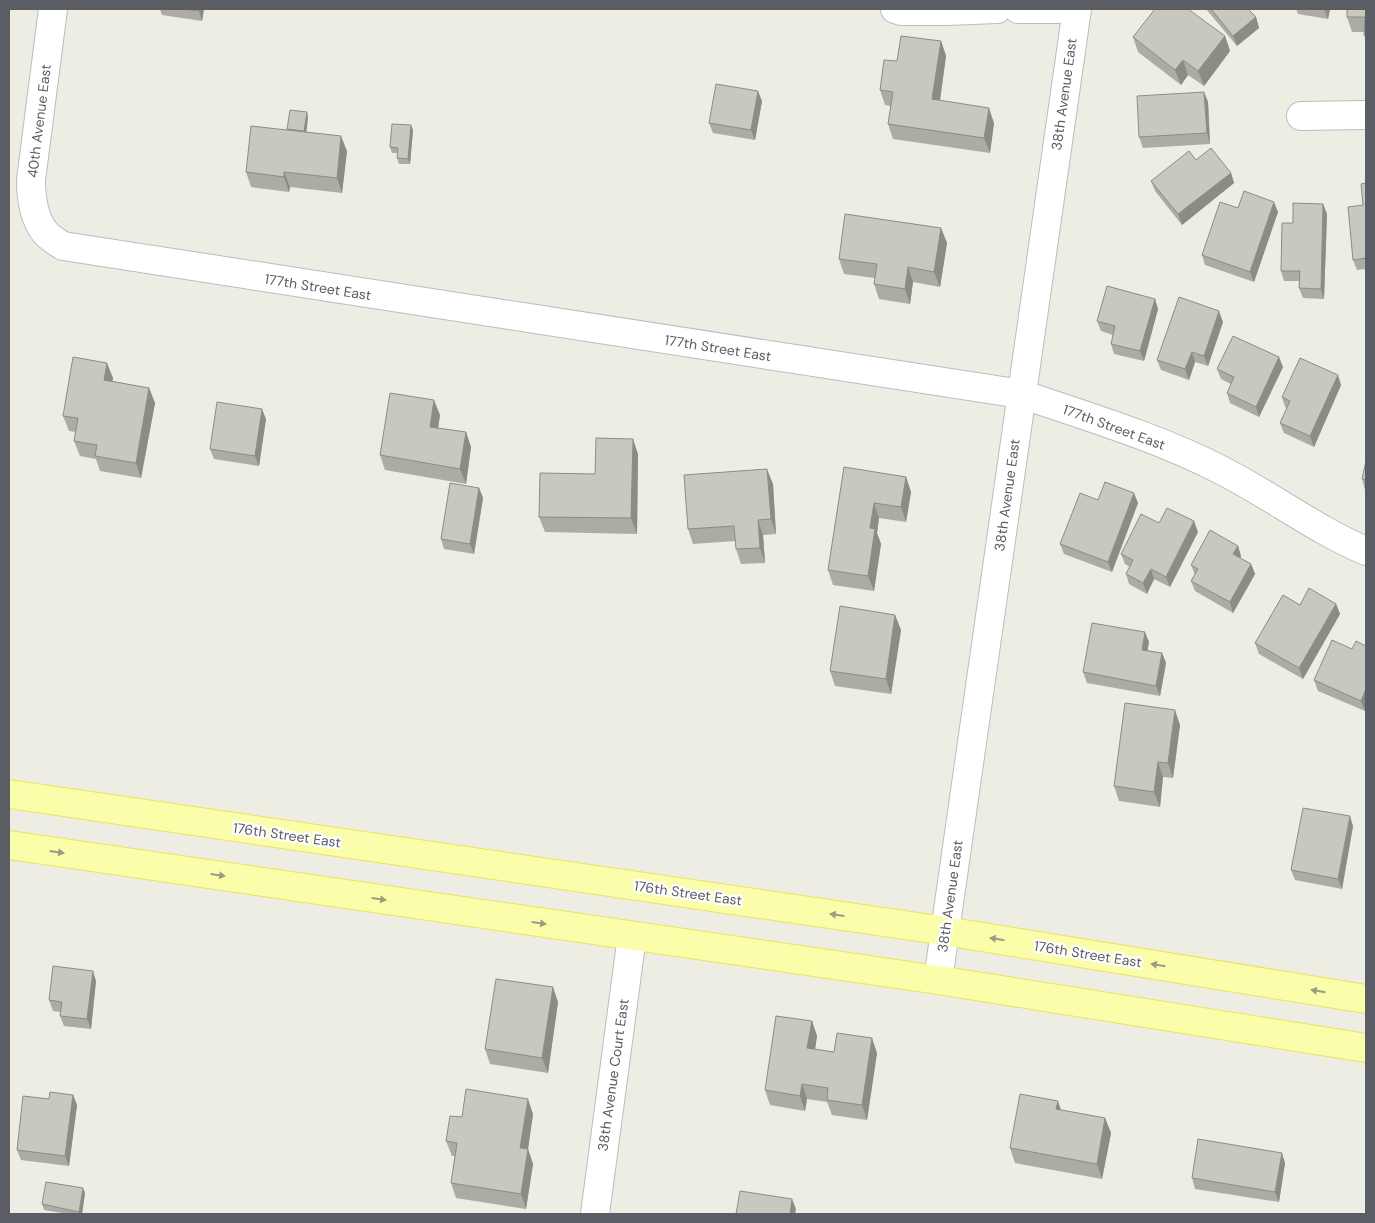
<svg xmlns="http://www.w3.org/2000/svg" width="1375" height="1223" viewBox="0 0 1375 1223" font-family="'DM Sans',sans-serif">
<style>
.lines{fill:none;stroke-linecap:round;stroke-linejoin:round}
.minor-casing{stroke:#bbbcc2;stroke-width:30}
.major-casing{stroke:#eee25c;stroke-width:30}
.minor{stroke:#fff;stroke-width:28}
.major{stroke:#fafda9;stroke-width:28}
.wall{fill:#acaca4}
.shaded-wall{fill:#8c8c86}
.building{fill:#c8c8bf;stroke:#8c8c86}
.oneway{fill:#9b9d80}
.labels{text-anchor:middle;stroke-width:4.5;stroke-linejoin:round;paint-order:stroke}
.street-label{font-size:14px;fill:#5b5d64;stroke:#fff}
</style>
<rect width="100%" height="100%" fill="#eeede3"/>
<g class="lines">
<!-- minor casing -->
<g class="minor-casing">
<g id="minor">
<path d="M53,9L31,180C31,197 33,216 44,231C48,237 57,242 63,246L1021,394C1089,417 1159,438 1223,471C1272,496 1316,530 1366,551"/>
<path d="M895,9L901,11H947L997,9"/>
<path d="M1018,9H1059"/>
<path d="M1301,116L1366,115"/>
<path d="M938,980L1077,9"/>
<path d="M595,1214L632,936"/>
</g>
</g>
<!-- major casing -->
<g class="major-casing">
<g id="major">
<path d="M9,794L945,931L1366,999"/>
<path d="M9,845L938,980L1366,1048"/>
</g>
</g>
<!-- minor -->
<use href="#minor" class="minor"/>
<!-- major -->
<use href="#major" class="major"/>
</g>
<!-- wall -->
<g class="wall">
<path d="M160,9H204L202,21L162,15Z"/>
<path d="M1206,9H1250L1249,10L1256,17L1259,28L1237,46Z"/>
<path d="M1296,9H1330L1328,19L1298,14Z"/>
<path d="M1366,9V41L1364,35V32H1352L1347,17Z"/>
<path d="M1225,36L1230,51L1204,86L1188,75L1181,85L1138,52L1133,37Z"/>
<path d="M941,41L946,56L940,101L994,123L990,153L893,139L888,124L891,106L885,105L880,90L897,61Z"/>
<path d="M1204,92L1208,102L1210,144L1143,148L1139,137Z"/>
<path d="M762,101L755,140L713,133L709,123Z"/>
<path d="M308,117L306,132L347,151L342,193L290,187L289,192L251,187L246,172L288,130L287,129Z"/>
<path d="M413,130L410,164H399L397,158V153H392L390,147Z"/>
<path d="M1196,160L1231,173L1234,183L1182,225L1155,191L1151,181Z"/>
<path d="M1366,183V269L1357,270L1353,260L1363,205Z"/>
<path d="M1323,204L1327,214L1324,299L1303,298L1299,288V281H1284L1281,271L1293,223Z"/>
<path d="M1238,208L1278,212L1254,282L1205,265L1202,255Z"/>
<path d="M941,228L947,243L940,287L913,282L910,304L879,299L874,284L875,278L844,274L839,259Z"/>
<path d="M1155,299L1158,309L1144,361L1114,354L1111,344L1113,335L1101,331L1097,321Z"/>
<path d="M1223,322L1208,366L1195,362L1189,380L1161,370L1157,360Z"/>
<path d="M1283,367L1259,417L1230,403L1227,393L1231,384L1221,379L1217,369Z"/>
<path d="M113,378L112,381L149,388L155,403L141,478L100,471L96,459L80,456L74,441L76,432L69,431L63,416Z"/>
<path d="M1341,385L1314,447L1284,433L1280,423L1287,408L1285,407L1282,397Z"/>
<path d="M440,415L438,428L466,432L471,447L466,484L385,470L380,455Z"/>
<path d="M266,419L259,466L214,459L210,449Z"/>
<path d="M638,454L637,534L545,532L539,517L595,474Z"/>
<path d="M1366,461V490H1365L1362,479Z"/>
<path d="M844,467L906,477L911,492L906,522L879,518L877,533L881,544L874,591L833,585L828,570Z"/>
<path d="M773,484L776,534L763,535L765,563L741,564L736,549L735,541L693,544L688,529Z"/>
<path d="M479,488L483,498L474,554L444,549L441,539Z"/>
<path d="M1138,503L1112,572L1064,554L1060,544Z"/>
<path d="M1159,523L1198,532L1170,587L1154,579L1147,594L1129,584L1126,574L1130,567L1125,564L1121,554Z"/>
<path d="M1238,546L1241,556L1240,558L1251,564L1255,574L1233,613L1195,591L1191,581L1195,575L1191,565Z"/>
<path d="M1336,604L1340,614L1303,679L1259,654L1255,643L1300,605Z"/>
<path d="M895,615L901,630L891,694L835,686L830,671Z"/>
<path d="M1149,642L1147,650L1162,653L1166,663L1160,696L1087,683L1083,672Z"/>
<path d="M1352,649L1365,711L1318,691L1314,680Z"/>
<path d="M1180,725L1173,778L1163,777L1160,807L1119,801L1114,786Z"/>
<path d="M1353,826L1342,889L1295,880L1291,870Z"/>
<path d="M96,981L91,1029L64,1026L60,1016V1012L53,1011L49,1000Z"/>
<path d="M558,1002L548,1073L490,1064L485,1049Z"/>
<path d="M812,1021L817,1036L815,1049L834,1052L877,1053L867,1120L832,1115L827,1102L807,1099L805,1111L770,1105L765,1090Z"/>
<path d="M73,1095L77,1105L69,1166L21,1160L17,1150L49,1099Z"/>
<path d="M533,1114L528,1149L533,1164L526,1209L456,1198L451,1183L455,1156H452L446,1141L462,1117Z"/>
<path d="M1105,1118L1111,1133L1102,1179L1015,1163L1010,1148Z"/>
<path d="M1285,1163L1279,1202L1195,1189L1192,1178Z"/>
<path d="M85,1193L82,1214H68L44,1210L42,1204Z"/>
</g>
<!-- shaded-wall -->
<g class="shaded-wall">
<path d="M199,9H204L202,21L199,11Z"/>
<path d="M1324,9H1330L1328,19Z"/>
<path d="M1256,17L1259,28L1237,46L1233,36Z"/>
<path d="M1225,36L1230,51L1204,86L1198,71Z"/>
<path d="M941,41L946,56L938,114L932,99Z"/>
<path d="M1183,60L1188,75L1181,85L1175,70Z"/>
<path d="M758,91L762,101L755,140L751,130Z"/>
<path d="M1204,92L1208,102L1210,144L1207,133Z"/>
<path d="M989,108L994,123L990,153L984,138Z"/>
<path d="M307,112L308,117L306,136L304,131Z"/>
<path d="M411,125L413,130L410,164L408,159Z"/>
<path d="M341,136L347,151L342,193L337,178Z"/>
<path d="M284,172L290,187L289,192L284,177Z"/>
<path d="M1231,173L1234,183L1182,225L1178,214Z"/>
<path d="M1274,202L1278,212L1254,282L1250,272Z"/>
<path d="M1323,204L1327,214L1324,299L1321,289Z"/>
<path d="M941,228L947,243L940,287L934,272Z"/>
<path d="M908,267L913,282L910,304L905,289Z"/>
<path d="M1155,299L1158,309L1144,361L1140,351Z"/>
<path d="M1219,311L1223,322L1208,366L1204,356Z"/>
<path d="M1192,352L1195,362L1189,380L1185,369Z"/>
<path d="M1279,357L1283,367L1259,417L1256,407Z"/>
<path d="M107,363L113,378L110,395L104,380Z"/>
<path d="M1338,375L1341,385L1314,447L1310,436Z"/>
<path d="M149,388L155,403L141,478L136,463Z"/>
<path d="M434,400L440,415L436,442L430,427Z"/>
<path d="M262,409L266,419L259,466L255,456Z"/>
<path d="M466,432L471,447L466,484L460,469Z"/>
<path d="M633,439L638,454L637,534L631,518Z"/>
<path d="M767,469L773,484L776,534L771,519Z"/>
<path d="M906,477L911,492L906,522L901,507Z"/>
<path d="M479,488L483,498L474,554L470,544Z"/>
<path d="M1134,493L1138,503L1112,572L1108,562Z"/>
<path d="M874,503L879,518L877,533L881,544L874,591L868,576L870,528Z"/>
<path d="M758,520L763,535L765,563L760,548Z"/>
<path d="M1194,521L1198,532L1170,587L1166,577Z"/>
<path d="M1238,546L1241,556L1237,565L1233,554Z"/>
<path d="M1251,564L1255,574L1233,613L1230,602Z"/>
<path d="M1151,569L1154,579L1147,594L1143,583Z"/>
<path d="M1336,604L1340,614L1303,679L1299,668Z"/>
<path d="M895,615L901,630L891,694L886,679Z"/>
<path d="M1145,632L1149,642L1146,660L1142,650Z"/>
<path d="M1162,653L1166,663L1160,696L1156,686Z"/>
<path d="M1366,689V708L1365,711L1361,701Z"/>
<path d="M1175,710L1180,725L1173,778L1168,763Z"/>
<path d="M1158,762L1163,777L1160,807L1154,792Z"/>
<path d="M1350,816L1353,826L1342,889L1338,879Z"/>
<path d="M93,971L96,981L91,1029L87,1019Z"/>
<path d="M553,987L558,1002L548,1073L542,1058Z"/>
<path d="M812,1021L817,1036L813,1063L807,1048Z"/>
<path d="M872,1038L877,1053L867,1120L862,1105Z"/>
<path d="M802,1084L807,1099L805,1111L800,1096Z"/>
<path d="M73,1095L77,1105L69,1166L65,1156Z"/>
<path d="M528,1099L533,1114L528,1149L533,1164L526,1209L521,1194L520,1148Z"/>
<path d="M1058,1101L1063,1116L1056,1109Z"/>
<path d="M1105,1118L1111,1133L1102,1179L1097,1164Z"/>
<path d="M1282,1153L1285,1163L1279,1202L1275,1192Z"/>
<path d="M83,1188L85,1193L82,1214H80L79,1212Z"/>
<path d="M792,1199L796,1209L795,1214H790Z"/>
</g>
<!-- building -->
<g class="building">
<path d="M184,9H199V11Z"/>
<path d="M1155,9H1188L1225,36L1198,71L1183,60L1175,70L1133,37Z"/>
<path d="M1211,9H1248L1256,17L1233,36Z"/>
<path d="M1347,9H1366V35H1364L1365,17H1347Z"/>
<path d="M901,36L941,41L932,99L989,108L984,138L888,124L893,92L880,90L884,60L897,61Z"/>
<path d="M716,84L758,91L751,130L709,123Z"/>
<path d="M1204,92L1207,133L1139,137L1137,96Z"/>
<path d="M290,110L307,112L304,131L287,129Z"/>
<path d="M392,124L411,125L408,159L397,158L398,148L390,147Z"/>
<path d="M251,126L341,136L337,178L284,172V177L246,172Z"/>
<path d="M1211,148L1231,173L1178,214L1151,181L1189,151L1196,160Z"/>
<path d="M1366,183V258L1353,260L1348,207L1363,205L1361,184Z"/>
<path d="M1244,191L1274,202L1250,272L1202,255L1220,202L1238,208Z"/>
<path d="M1293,203L1323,204L1321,289L1299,288L1300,271H1281L1282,223H1293Z"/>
<path d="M845,214L941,228L934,272L908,267L905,289L874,284L877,264L839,259Z"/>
<path d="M1107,286L1155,299L1140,351L1111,344L1115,326L1097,321Z"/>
<path d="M1179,297L1219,311L1204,356L1192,352L1185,369L1157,360Z"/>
<path d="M1233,336L1279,357L1256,407L1227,393L1234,377L1217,369Z"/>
<path d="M73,357L107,363L104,380L149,388L136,463L95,456L97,445L74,441L78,418L63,416Z"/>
<path d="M1300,358L1338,375L1310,436L1280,423L1290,401L1282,397Z"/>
<path d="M390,393L434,400L430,427L466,432L460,469L380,455Z"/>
<path d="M217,402L262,409L255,456L210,449Z"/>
<path d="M596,438L633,439L631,518L539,517L540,473L595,474Z"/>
<path d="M1366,461V480L1362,479Z"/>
<path d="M844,467L906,477L901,507L874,503L870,528L875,529L868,576L828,570Z"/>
<path d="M767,469L771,519L758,520L760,548L736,549L734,526L688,529L684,475Z"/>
<path d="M1105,482L1134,493L1108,562L1060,544L1080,493L1098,500Z"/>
<path d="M450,483L479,488L470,544L441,539Z"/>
<path d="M1167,508L1194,521L1166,577L1151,569L1143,583L1126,574L1133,560L1121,554L1141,514L1159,523Z"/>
<path d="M1210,530L1238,546L1233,554L1251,564L1230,602L1191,581L1198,569L1191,565Z"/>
<path d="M1309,588L1336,604L1299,668L1255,643L1283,595L1300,605Z"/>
<path d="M840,606L895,615L886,679L830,671Z"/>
<path d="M1092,623L1145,632L1142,650L1162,653L1156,686L1083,672Z"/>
<path d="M1332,640L1352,649L1356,641L1366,646V689L1361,701L1314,680Z"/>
<path d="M1125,703L1175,710L1168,763L1158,762L1154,792L1114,786Z"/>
<path d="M1303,808L1350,816L1338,879L1291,870Z"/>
<path d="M53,966L93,971L87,1019L60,1016L62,1002L49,1000Z"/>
<path d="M496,979L553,987L542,1058L485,1049Z"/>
<path d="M776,1016L812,1021L807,1048L834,1052L837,1033L872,1038L862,1105L827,1100L828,1088L802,1084L800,1096L765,1090Z"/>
<path d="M466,1089L528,1099L520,1148L528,1149L521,1194L451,1183L457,1143L446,1141L450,1116L462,1117Z"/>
<path d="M50,1092L73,1095L65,1156L17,1150L23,1096L49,1099Z"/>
<path d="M1020,1094L1058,1101L1056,1109L1105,1118L1097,1164L1010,1148Z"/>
<path d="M1198,1139L1282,1153L1275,1192L1192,1178Z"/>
<path d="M46,1182L83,1188L79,1212L42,1204Z"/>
<path d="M740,1191L792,1199L790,1214H736Z"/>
</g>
<!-- one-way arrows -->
<defs><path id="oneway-solid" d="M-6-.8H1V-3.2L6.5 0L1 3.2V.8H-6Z" transform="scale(1.25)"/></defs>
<g class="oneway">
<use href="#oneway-solid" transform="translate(57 852) rotate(8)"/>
<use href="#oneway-solid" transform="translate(218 875) rotate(8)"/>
<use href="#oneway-solid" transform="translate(379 899) rotate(8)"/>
<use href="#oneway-solid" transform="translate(837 915) rotate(-172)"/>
<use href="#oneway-solid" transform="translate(539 923) rotate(8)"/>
<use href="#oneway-solid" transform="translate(997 939) rotate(-171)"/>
<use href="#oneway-solid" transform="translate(1158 965) rotate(-171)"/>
<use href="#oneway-solid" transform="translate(1318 991) rotate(-171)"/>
</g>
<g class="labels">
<!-- street labels -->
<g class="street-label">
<text transform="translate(1064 94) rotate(-82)" y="5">38th Avenue East</text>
<text transform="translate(39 121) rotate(-83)" y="5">40th Avenue East</text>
<text transform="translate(318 287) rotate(9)" y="5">177th Street East</text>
<text transform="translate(718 348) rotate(9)" y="5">177th Street East</text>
<text transform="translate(1114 427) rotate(20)" y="5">177th Street East</text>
<text transform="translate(1007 495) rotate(-82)" y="5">38th Avenue East</text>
<text transform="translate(287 835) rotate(8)" y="5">176th Street East</text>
<text transform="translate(688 893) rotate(8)" y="5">176th Street East</text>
<text transform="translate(950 896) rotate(-82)" y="5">38th Avenue East</text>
<text transform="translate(1088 954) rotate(9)" y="5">176th Street East</text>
<text transform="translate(613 1075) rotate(-82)" y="5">38th Avenue Court East</text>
</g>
</g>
<!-- border -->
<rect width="1375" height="1223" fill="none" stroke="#5b5d64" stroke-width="20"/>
</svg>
